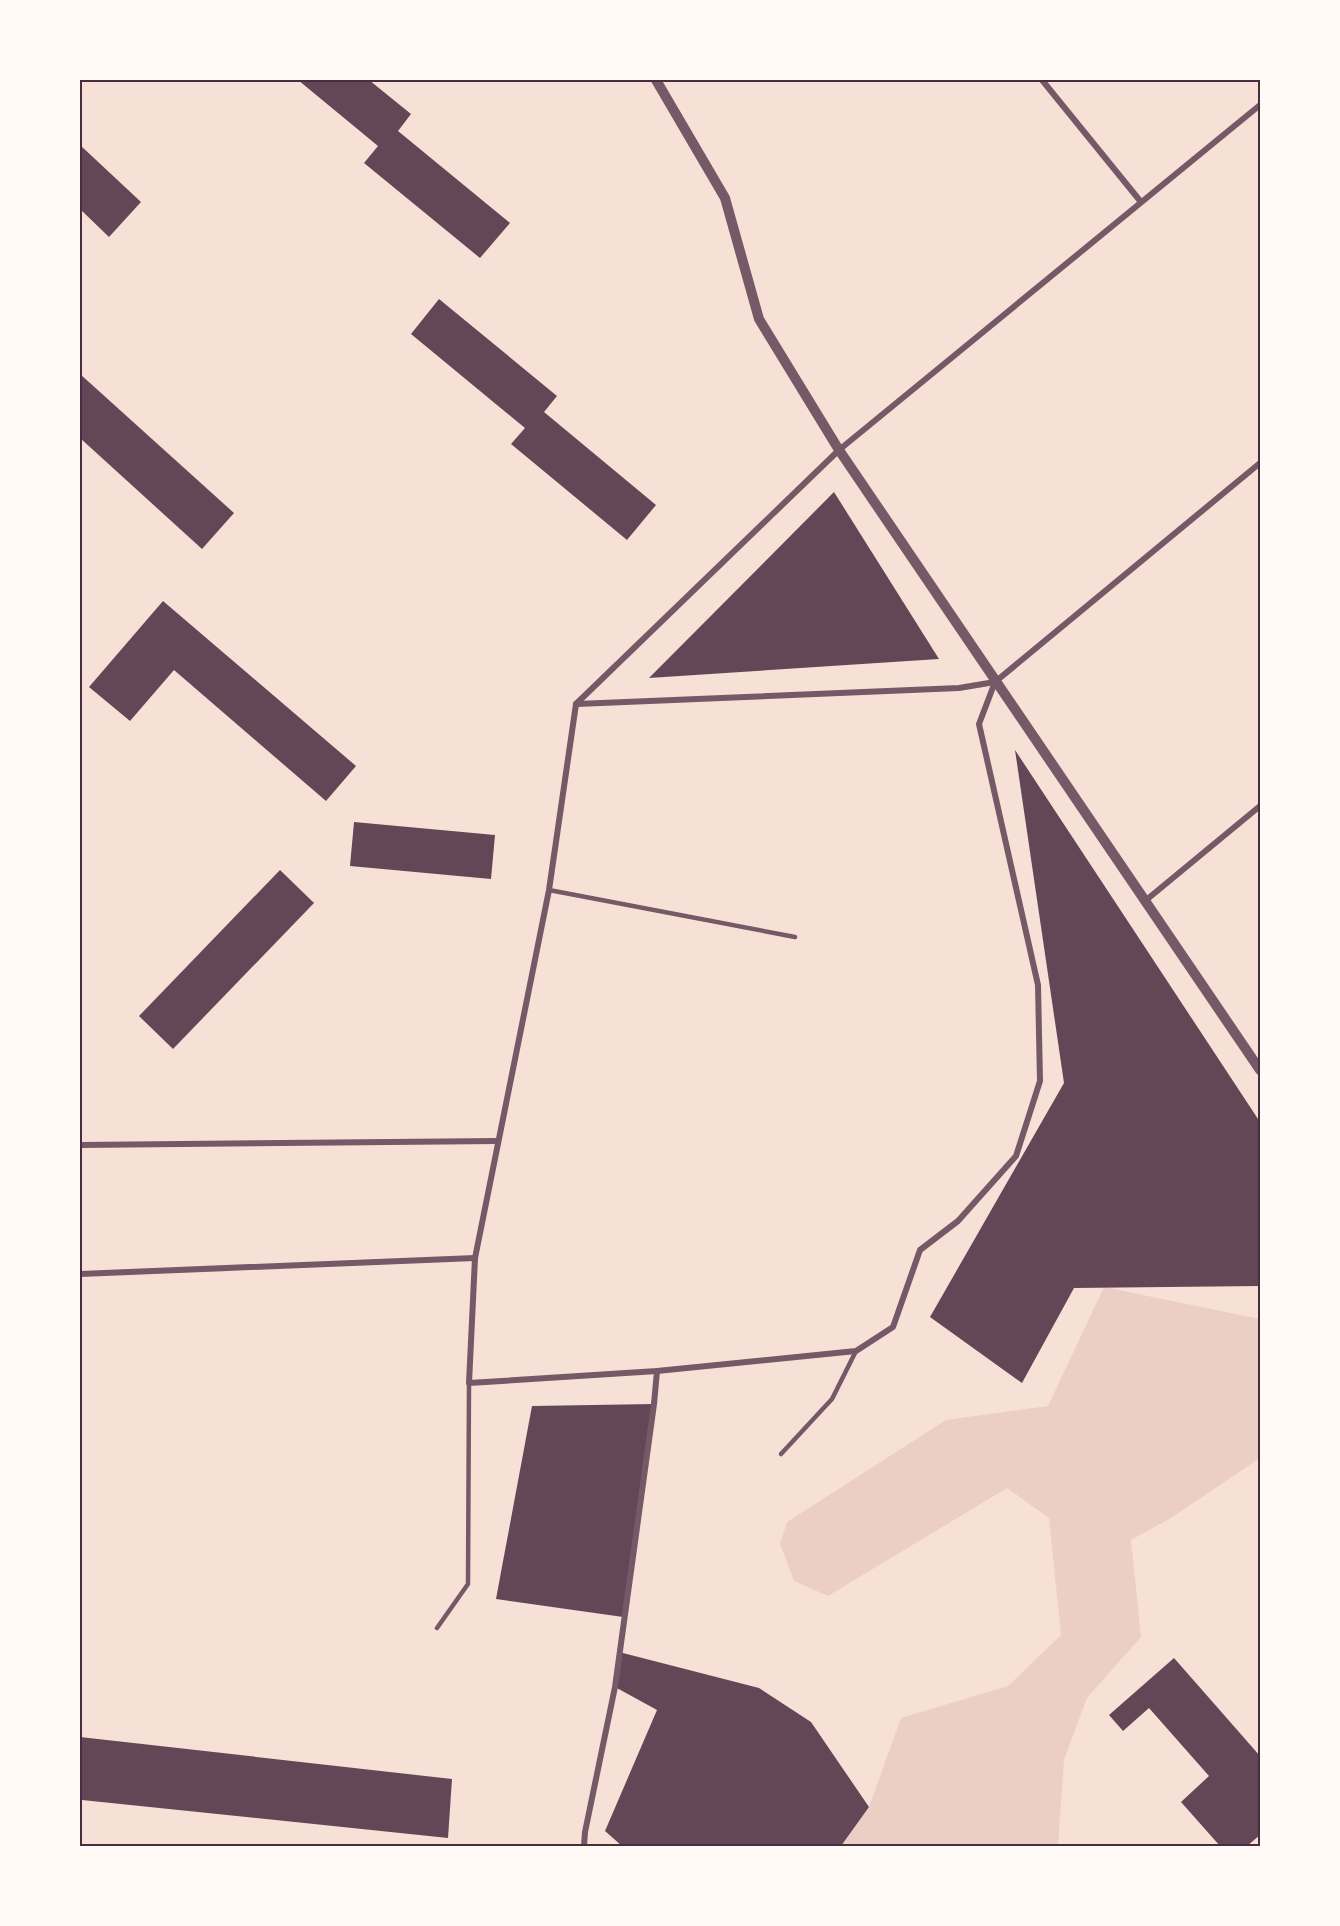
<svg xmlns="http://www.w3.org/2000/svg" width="1340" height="1926" viewBox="0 0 1340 1926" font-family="'Times New Roman',serif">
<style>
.green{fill:#ebcfc5}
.building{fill:#644757}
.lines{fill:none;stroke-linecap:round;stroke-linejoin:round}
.service{stroke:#755966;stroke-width:4.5}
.minor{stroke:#755966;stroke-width:6}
.tertiary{stroke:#755966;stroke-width:10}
.neatline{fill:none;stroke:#4a2c40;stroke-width:2}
</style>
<rect width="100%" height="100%" fill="#f7e1d7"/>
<!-- green -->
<path class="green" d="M1104,1287L1260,1319V1458L1171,1518L1131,1540L1141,1637L1087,1698L1064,1760L1058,1846H841L869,1807L901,1718L1008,1686L1061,1635L1049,1518L1007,1488L828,1596L794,1581L780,1544L787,1522L946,1420L1048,1406Z"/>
<!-- building -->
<g class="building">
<path d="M298,80H369L411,114L398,131L510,223L480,258L364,163L378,146Z"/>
<path d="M80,145L141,202L109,237L80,209Z"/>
<path d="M439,299L557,396L544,412L656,505L627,540L511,444L525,428L411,334Z"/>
<path d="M80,374L234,513L202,549L80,438Z"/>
<path d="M834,492L939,659L649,678Z"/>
<path d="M163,601L356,766L326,801L174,670L130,721L89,687Z"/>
<path d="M1015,750L1260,1122V1286L1074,1288L1022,1383L930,1317L1064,1083Z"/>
<path d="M354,822L495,835L491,879L350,866Z"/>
<path d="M280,870L314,903L173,1049L139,1016Z"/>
<path d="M654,1404L623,1617L496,1599L532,1406Z"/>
<path d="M619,1652L759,1688L811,1722L869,1807L841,1846H622L605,1831L657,1710L615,1687Z"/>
<path d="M1174,1658L1260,1756V1835L1247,1846H1220L1181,1802L1209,1776L1149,1708L1123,1731L1109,1715Z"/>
<path d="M80,1737L452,1779L448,1838L82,1800Z"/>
</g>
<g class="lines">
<!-- service -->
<g class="service">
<path d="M549,890L795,937"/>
<path d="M781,1454L832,1399L856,1351"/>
<path d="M437,1628L468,1584L469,1383"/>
</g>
<!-- minor -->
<g class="minor">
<path d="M1042,80L1141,202"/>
<path d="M576,704L549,890L475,1258L469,1383L657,1371L856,1351L893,1327L920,1250L958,1221L1016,1156L1040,1081L1038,985L979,724L995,682"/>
<path d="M576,704L839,450L1260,105"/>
<path d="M577,704L959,688L995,682L1260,463"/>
<path d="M1145,901L1260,806"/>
<path d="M80,1145L498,1141"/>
<path d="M80,1274L475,1258"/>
<path d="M584,1846L585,1832L615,1687L654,1404L657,1371"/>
</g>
<!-- tertiary -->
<path class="tertiary" d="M656,80L725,198L759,319L839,450L1260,1070"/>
</g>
<!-- border -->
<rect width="1340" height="1926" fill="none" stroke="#fffaf5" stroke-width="162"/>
<rect x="81" y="81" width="1178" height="1764" class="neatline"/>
</svg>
